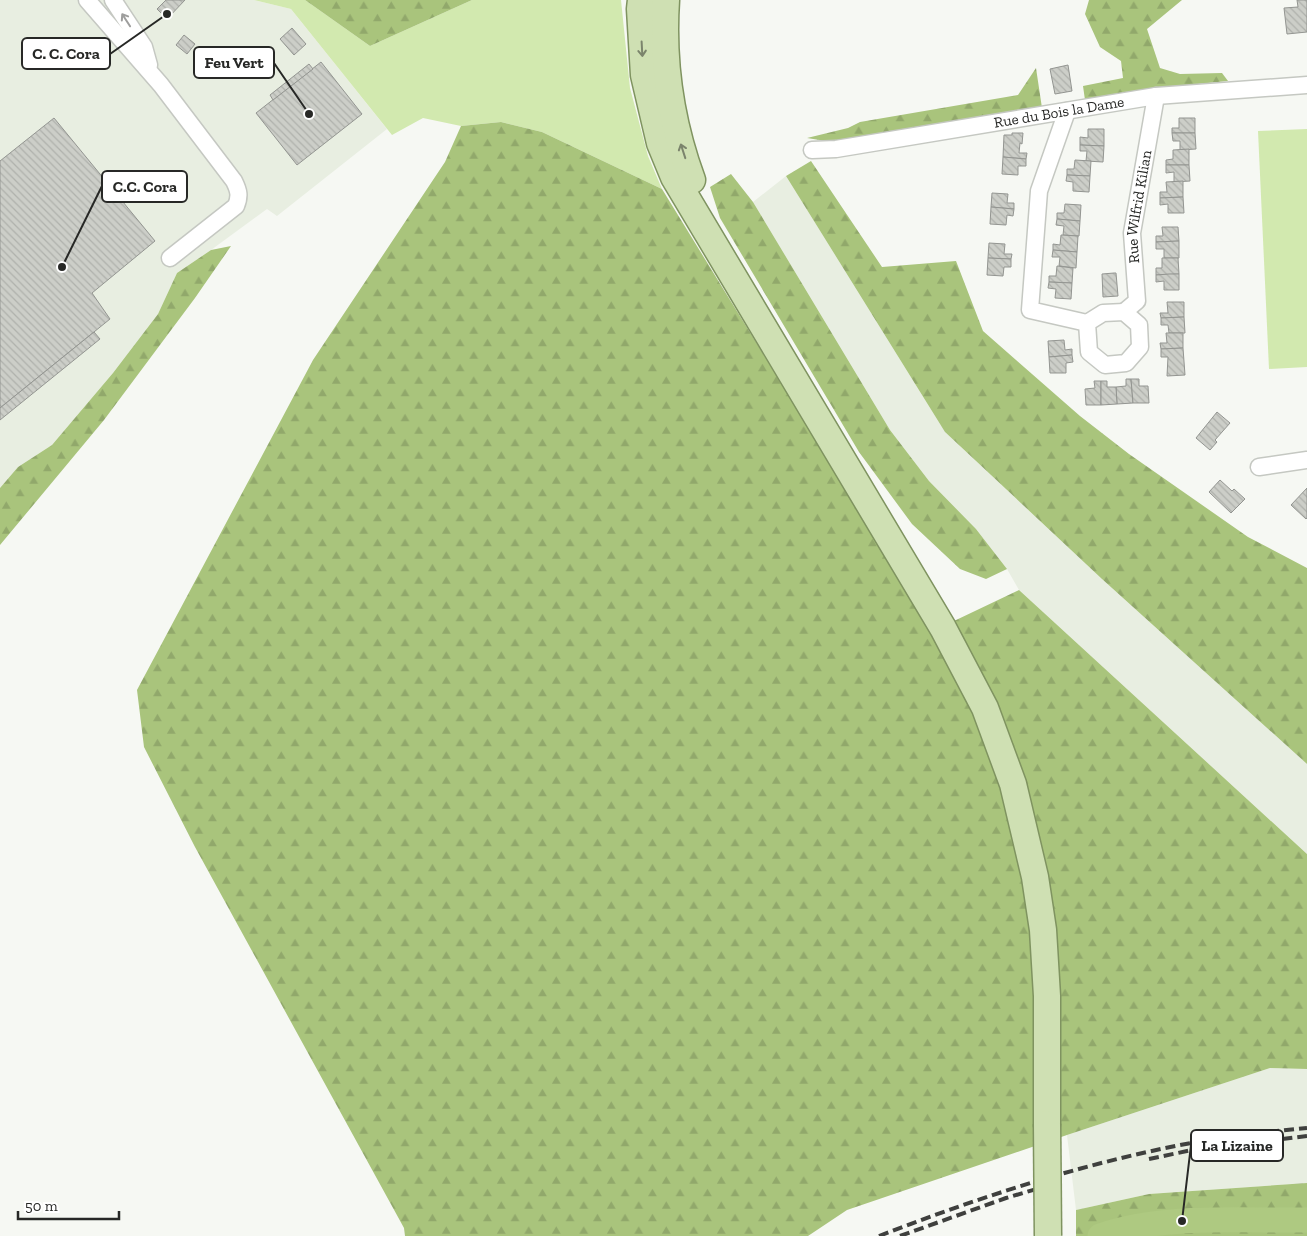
<svg xmlns="http://www.w3.org/2000/svg" width="1307" height="1236" viewBox="0 0 1307 1236" font-family="'Zilla Slab',serif">
<style>
.built{fill:#e8eee1}
.grass{fill:#d2e9af}
.forest{fill:url(#forest-firs)}
.lines{fill:none;stroke-linecap:round;stroke-linejoin:round}
.river{stroke:#aec981;stroke-width:25}
.building{fill:url(#building-back-hatch);stroke:#939591}
.minor-casing{stroke:#c5c8c2;stroke-width:19}
.primary-casing{stroke:#7f9360;stroke-width:29}
.minor{stroke:#fff;stroke-width:16}
.primary{stroke:#cfe0b3;stroke-width:26}
.rail{stroke:#3f403e;stroke-width:4;stroke-dasharray:10 5;stroke-linecap:butt}
.primary-bridge-casing{stroke:#7f9360;stroke-width:29;stroke-linecap:butt}
.primary-bridge{stroke:#cfe0b3;stroke-width:26}
.oneway{stroke:#9e9e9d}
.oneway2{stroke:#7b846c}
.labels{text-anchor:middle;stroke-width:4;stroke-linejoin:round;paint-order:stroke}
.street-label{font-size:15px;fill:#272826;stroke:#fff}
.leader{fill:none;stroke:#272826;stroke-width:2}
.callout-dot{fill:#272826;stroke:#fff;stroke-width:2}
.callout{fill:#fff;stroke:#272826;stroke-width:2}
.callout-label{font-size:16px;text-anchor:middle;font-weight:bold;fill:#272826}
</style>
<defs>
<pattern id="forest-firs" width="22" height="20" patternUnits="userSpaceOnUse" patternTransform="scale(1.25)"><rect width="22" height="20" fill="#a9c47c"/><path d="M5 1l3.5 6h-7zM16 11l3.5 6h-7z" fill="#91a86b"/></pattern>
<pattern id="building-back-hatch" width="6" height="6" patternUnits="userSpaceOnUse" patternTransform="scale(1.25)"><rect width="6" height="6" fill="#cccec8"/><path d="M-1 5l2 2M0 0l6 6M5-1l2 2" fill="none" stroke="#afb1ac"/></pattern>
</defs>
<rect width="100%" height="100%" fill="#f6f8f3"/>
<!-- built -->
<g class="built">
<path d="M0,0H254L291,9L387,129L277,216L267,209L211,250L177,273L158,314L113,373L52,445L18,467L0,488Z"/>
<path d="M786,176L945,432L1102,579L1307,764V854L1019,590L1007,569L976,529L929,481L890,430L753,202Z"/>
<path d="M1270,1068L1307,1069V1183L1149,1194L1076,1210L1067,1135Z"/>
</g>
<!-- grass -->
<g class="grass">
<path d="M254,0H305L370,46L472,0H621L630,88L648,156L662,189L542,132L501,122L461,126L423,118L392,135L291,9Z"/>
<path d="M1307,129V367L1269,369L1258,131Z"/>
</g>
<!-- forest -->
<g class="forest">
<path d="M305,0H472L370,46Z"/>
<path d="M1089,0H1182L1147,29L1160,68L1180,74L1222,73L1228,81L1168,87L1085,100L1083,86L1123,78L1121,61L1100,47L1085,14Z"/>
<path d="M1036,68L1042,108L838,143L807,138L848,128L860,122L1018,95Z"/>
<path d="M501,122L542,132L662,189L933,631L1019,590L1307,854V1069L1270,1068L1067,1135L847,1210L808,1236H405L404,1228L195,847L144,747L137,690L313,360L445,162L461,126Z"/>
<path d="M811,161L882,267L956,261L983,331L1080,416L1129,454L1248,537L1307,568V764L1102,579L945,432L786,176Z"/>
<path d="M731,174L753,202L890,430L929,481L976,529L1007,569L986,579L960,569L912,524L859,452L720,218L710,187Z"/>
<path d="M231,246L195,298L104,420L0,545V488L18,467L52,445L113,373L158,314L177,273L211,250Z"/>
<path d="M1307,1183V1236H1076V1210L1149,1194Z"/>
</g>
<g class="lines">
<!-- river -->
<path class="river" d="M1100,1236C1163,1214 1241,1221 1307,1220"/>
</g>
<!-- building -->
<g class="building">
<path d="M166,0H185L167,19L157,9Z"/>
<path d="M1297,0H1307V32L1287,34L1284,8L1298,7Z"/>
<path d="M292,28L306,44L294,55L280,39Z"/>
<path d="M184,35L195,44L187,54L176,45Z"/>
<path d="M321,62L362,114L297,165L256,113Z"/>
<path d="M309,64L313,69L273,100L270,95Z"/>
<path d="M1068,65L1072,91L1055,94L1050,69Z"/>
<path d="M54,118L155,241L92,293L110,319L0,408V161Z"/>
<path d="M1179,118H1195V133H1172V128H1179Z"/>
<path d="M1088,129H1104V146L1080,145V137L1088,138Z"/>
<path d="M1012,133H1023L1022,144L1020,143L1019,153H1027L1026,159L1003,157L1004,135H1012Z"/>
<path d="M1172,133H1195L1196,149L1180,150V141H1173Z"/>
<path d="M1080,145L1104,146L1103,162L1086,161L1087,151H1080Z"/>
<path d="M1189,149V165H1166V160L1173,159V150Z"/>
<path d="M1003,157L1026,159V166H1018V175L1002,174Z"/>
<path d="M1075,160L1091,161L1090,176L1067,175V169H1074Z"/>
<path d="M1166,165H1189L1190,181L1174,182V172L1166,173Z"/>
<path d="M1067,175L1090,176L1089,192L1073,191V182L1066,181Z"/>
<path d="M1183,181V197L1160,198V192H1167L1166,182Z"/>
<path d="M992,193L1008,194L1007,203H1014V209L991,207Z"/>
<path d="M1183,197L1184,213H1168V204L1160,205V198Z"/>
<path d="M1065,204L1081,205L1080,221L1057,219V213H1064Z"/>
<path d="M991,207L1014,209L1013,216L1007,215L1006,225L990,224Z"/>
<path d="M1057,219L1080,221L1079,236L1063,235L1064,226L1056,225Z"/>
<path d="M1162,227H1178L1179,241L1156,242V236H1163Z"/>
<path d="M1061,235L1078,236L1077,252L1053,250V244L1060,245Z"/>
<path d="M1179,241V258H1164V249H1156V242Z"/>
<path d="M989,243L1005,244L1004,254H1012L1011,259L988,258Z"/>
<path d="M1053,250L1077,252L1076,268L1059,266L1060,257H1052Z"/>
<path d="M988,258L1011,259V267H1004L1003,276L987,275Z"/>
<path d="M1162,258H1178L1179,274L1156,275V268H1162Z"/>
<path d="M1057,266L1073,268L1072,283L1049,282V276H1056Z"/>
<path d="M1114,273H1116L1118,296L1103,297L1102,274Z"/>
<path d="M1169,274H1179V290H1164V281L1156,282V275Z"/>
<path d="M1049,282L1072,283L1071,299L1055,298L1056,289L1048,288Z"/>
<path d="M1167,302H1184V317L1161,318L1160,313H1168Z"/>
<path d="M1184,317L1185,333H1169L1168,325H1161V318Z"/>
<path d="M94,332L100,339L0,420V408Z"/>
<path d="M1166,333H1183V348L1161,349L1160,343H1167Z"/>
<path d="M1064,340L1065,350L1072,349V355L1049,357L1048,341Z"/>
<path d="M1183,348L1185,375L1167,376L1168,357H1161V349Z"/>
<path d="M1072,355L1073,362L1066,363V373H1050L1049,357Z"/>
<path d="M1126,379H1131L1133,403L1117,404L1116,387L1126,386Z"/>
<path d="M1131,379H1139V386H1148L1149,403H1133Z"/>
<path d="M1094,381H1101V405H1086L1085,389L1095,388Z"/>
<path d="M1101,381H1107V387H1116L1117,404L1101,405Z"/>
<path d="M1217,412L1230,423L1215,440L1217,442L1210,450L1196,438Z"/>
<path d="M1220,480L1232,491L1234,489L1245,499L1231,513L1209,492Z"/>
<path d="M1307,488V518L1306,519L1291,505Z"/>
</g>
<g class="lines">
<!-- minor casing -->
<g class="minor-casing">
<g id="minor">
<path d="M87,0L161,85L234,181C239,191 240,196 236,206L170,258"/>
<path d="M113,0L144,47L149,65"/>
<path d="M1067,111L1039,191L1030,310L1087,323L1089,352L1105,365L1126,363L1140,347L1139,325L1124,312L1103,313L1087,323"/>
<path id="s1" d="M812,150L836,149L1156,96L1307,85"/>
<path id="s2" d="M1124,312L1137,301L1132,233L1156,96"/>
<path d="M1259,467L1307,460"/>
</g>
</g>
<!-- primary casing -->
<g class="primary-casing">
<g id="primary">
<path d="M641,0L640,9L644,75L660,143L674,177L943,628L985,708L1013,784L1035,877L1043,930L1047,996V1124"/>
<path d="M666,0C662,60 671,123 692,180"/>
</g>
</g>
<!-- minor -->
<use href="#minor" class="minor"/>
<!-- primary -->
<use href="#primary" class="primary"/>
<!-- rail -->
<g class="rail">
<path d="M1149,1159L1192,1150L1307,1136"/>
<path d="M879,1236C980,1197 1084,1163 1191,1143C1229,1135 1268,1132 1307,1128"/>
<path d="M900,1236L1006,1198L1050,1185"/>
</g>
<!-- primary-bridge casing -->
<g class="primary-bridge-casing">
<path id="primary-bridge" d="M1047,1124L1048,1236"/>
</g>
<!-- primary-bridge -->
<use href="#primary-bridge" class="primary-bridge"/>
</g>
<!-- one-way arrows -->
<defs><path id="oneway-shaft" d="M-6 0H5M1.5-3L5.5 0L1.5 3" fill="none" stroke-width="1.6" stroke-linecap="round" stroke-linejoin="round" transform="scale(1.25)"/></defs>
<use class="oneway" href="#oneway-shaft" transform="translate(126 20) rotate(-123)"/>
<g class="oneway2">
<use href="#oneway-shaft" transform="translate(642 49) rotate(87)"/>
<use href="#oneway-shaft" transform="translate(683 151) rotate(-108)"/>
</g>
<g class="labels">
<!-- street labels -->
<g class="street-label">
<text dy="5" stroke="none"><textPath href="#s1" startOffset="250">Rue du Bois la Dame</textPath></text>
<text dy="5" stroke="none"><textPath href="#s2" startOffset="112">Rue Wilfrid Kilian</textPath></text>
</g>
</g>
<!-- callouts -->
<path class="leader" d="M167 14L110 54M309 114L274 63M62 267L102 186M1182 1221L1191 1145"/>
<g class="callout-dot">
<circle cx="167" cy="14" r="5"/>
<circle cx="309" cy="114" r="5"/>
<circle cx="62" cy="267" r="5"/>
<circle cx="1182" cy="1221" r="5"/>
</g>
<g class="callout">
<rect x="22" y="38" width="88" height="31" rx="5"/>
<rect x="194" y="47" width="80" height="31" rx="5"/>
<rect x="102" y="171" width="85" height="31" rx="5"/>
<rect x="1191" y="1130" width="92" height="31" rx="5"/>
</g>
<g class="callout-label">
<text x="66" y="59">C. C. Cora</text>
<text x="234" y="68">Feu Vert</text>
<text x="145" y="192">C.C. Cora</text>
<text x="1237" y="1151">La Lizaine</text>
</g>
<!-- scale -->
<path d="M18 1211v8h101v-8" fill="none" stroke="#272826" stroke-width="2.5"/>
<text x="25" y="1211" font-size="15" fill="#272826" stroke="#ffffff" stroke-width="4" paint-order="stroke">50 m</text>
</svg>
